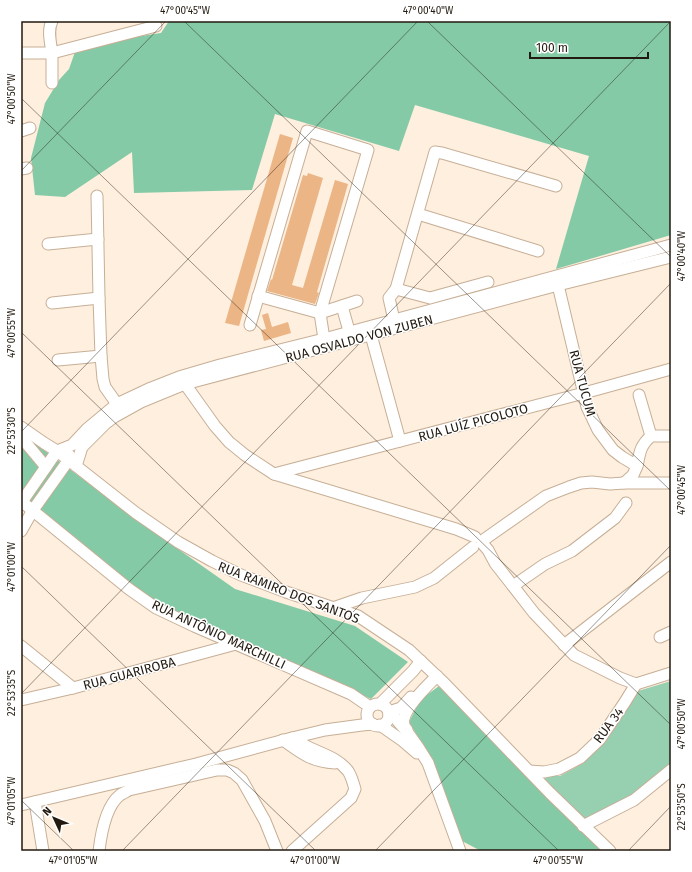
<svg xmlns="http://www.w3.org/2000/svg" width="692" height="872" viewBox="0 0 692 872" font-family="'Fira Sans',sans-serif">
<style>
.green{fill:#97cfb1}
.forest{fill:#84caa6}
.building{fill:#ebb586}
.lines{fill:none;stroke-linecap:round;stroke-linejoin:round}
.minor-casing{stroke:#c7af96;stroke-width:13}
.minor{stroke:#fff;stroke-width:11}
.ticks{fill:none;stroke:#221a10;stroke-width:1;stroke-opacity:0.45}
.labels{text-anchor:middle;stroke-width:3;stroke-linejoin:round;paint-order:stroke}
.street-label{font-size:13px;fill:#221a10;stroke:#fff}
.neatline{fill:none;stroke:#221a10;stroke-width:1.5}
.ticks-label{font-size:10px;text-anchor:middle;fill:#221a10}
</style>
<rect width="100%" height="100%" fill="#feefdf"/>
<!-- green -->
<path class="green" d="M671,681V768L628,800L583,820L544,780L545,775L560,776L582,764L606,739L638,691Z"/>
<!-- forest -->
<g class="forest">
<path d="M169,21H671V235L556,269L589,156L415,105L399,151L275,114L252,190L134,193L132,152L65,197L35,195L31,158L45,103L59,80L69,69L75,52L87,44L161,33Z"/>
<path d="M21,433L158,535L235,589L355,626L408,662L371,699L158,604L120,577L21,493Z"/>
<path d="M439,686L573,823L603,851H481L462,841L435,765L409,722L420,700Z"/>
</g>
<!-- building -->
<g class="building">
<path d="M280,134L293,138L239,326L225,323Z"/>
<path d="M308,173L323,178L292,285L303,288L335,180L348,184L317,292L319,293L315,304L267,291L271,279L272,280L303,175L307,176Z"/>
<path d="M268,313L272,327L288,322L291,333L264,341L261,330L266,329L262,315Z"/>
</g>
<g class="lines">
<!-- minor casing -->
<g class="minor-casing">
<g id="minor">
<path d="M52,21C47,31 51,43 52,54C52,63 52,73 52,83"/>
<path d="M21,53H52L156,26"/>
<path d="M21,131L30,128"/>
<path d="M21,169L27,168"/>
<path d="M97,196L99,298L101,356L103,379L105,387L117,404"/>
<path d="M418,214L538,251"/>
<path d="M48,244L98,239"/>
<path d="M558,285L587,407L598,430L613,450L622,457L637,466L633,475L624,483"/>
<path d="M396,289L430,298L488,282"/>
<path d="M258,296L320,313L357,301"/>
<path d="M52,303L99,298"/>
<path d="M342,306L349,331"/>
<path d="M394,320L389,298L396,289L435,152L442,153L556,186"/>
<path d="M250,325L307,131L368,150L320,313L324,339"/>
<path d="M371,335L400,441"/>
<path d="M58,360L101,356"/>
<path d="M185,384L215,426L229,442L245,455L274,474L456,529L468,534L475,537"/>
<path d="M639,395L651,436"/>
<path d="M21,427L44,443L57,451L136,513L178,542L212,561L241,575L286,592L358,616L409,650L444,683L550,793L610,851"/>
<path d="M21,437L46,467"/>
<path d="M76,466L82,447L106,423L114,417L141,402L185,384L558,285L671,257"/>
<path d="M637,466C640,452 640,446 651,436H671"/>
<path d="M274,474L584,393L671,369"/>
<path d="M21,501L129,589L156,608L194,626L351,694L370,707"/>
<path d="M21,503L57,451L72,445L87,429L117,404L151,388L179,377L220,365L324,339L671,245"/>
<path d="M21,531L33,510L68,461L69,455"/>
<path d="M482,541L546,496L569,487L581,483L592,482L610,484L624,483H671"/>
<path d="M482,543L488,550L495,563L534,613L574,655L620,678L636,684L671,673"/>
<path d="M513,586L545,564L572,551L615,518L626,503"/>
<path d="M333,608L362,598L415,587L434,578L473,547"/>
<path d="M660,637L671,632"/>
<path d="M564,645L671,562"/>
<path d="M21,646L73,688"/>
<path d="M21,700L73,688L236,644"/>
<path d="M380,704L413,671L421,661"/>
<circle cx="378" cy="715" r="11"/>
<path d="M389,712L401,708L411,697"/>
<path d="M389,715L395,718L408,733L418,747L428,763L460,851"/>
<path d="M380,725L403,741L417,753"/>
<path d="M407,730C406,728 404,727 404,725C400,711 428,685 437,676"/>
<path d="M283,740C301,753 312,762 335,763"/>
<path d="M529,771L544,772L559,769L580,758L600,739L625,702L636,684"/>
<path d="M35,802L43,851"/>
<path d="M21,805L196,764L292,738L325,730L362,725L373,724"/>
<path d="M583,826L634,800L671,770"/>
<path d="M99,851C101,834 106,806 120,795C123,793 126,792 129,790L217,770H227L234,773L242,780L265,821L277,851"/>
<path d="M292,851L351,798L355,789C353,783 352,777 348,771C338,758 322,754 308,747C303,744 297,741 292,738"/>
</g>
</g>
<!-- minor -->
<use href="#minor" class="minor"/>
</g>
<!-- ticks -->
<path class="ticks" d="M184,21L671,491M427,21L671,257M669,21L671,23M21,98L671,725M21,171L166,21M21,332L559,851M21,432L418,21M21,566L316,851M21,694L671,21M21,800L74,851M122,851L671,283M375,851L671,545M628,851L671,806"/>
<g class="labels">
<!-- street labels -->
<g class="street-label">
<text transform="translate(359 338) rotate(-15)" y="5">RUA OSVALDO VON ZUBEN</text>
<text transform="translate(583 383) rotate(75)" y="5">RUA TUCUM</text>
<text transform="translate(473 422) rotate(-15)" y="5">RUA LUÍZ PICOLOTO</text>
<text transform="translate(289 592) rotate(21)" y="5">RUA RAMIRO DOS SANTOS</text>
<text transform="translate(219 634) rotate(25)" y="5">RUA ANTÔNIO MARCHILLI</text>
<text transform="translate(129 673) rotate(-15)" y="5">RUA GUARIROBA</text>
<text transform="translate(608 725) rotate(-53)" y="5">RUA 34</text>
</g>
</g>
<!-- border -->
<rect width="692" height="872" fill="none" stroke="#ffffff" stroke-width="44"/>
<!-- north arrow -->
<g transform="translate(54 818) rotate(314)" stroke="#ffffff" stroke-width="3" paint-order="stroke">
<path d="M0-3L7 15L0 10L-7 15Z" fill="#221a10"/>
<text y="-6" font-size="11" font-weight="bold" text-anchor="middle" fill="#221a10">N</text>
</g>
<!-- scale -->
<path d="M530 52v6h118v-6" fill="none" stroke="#221a10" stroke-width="2"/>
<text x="536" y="52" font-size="12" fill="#221a10" stroke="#ffffff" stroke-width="3" paint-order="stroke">100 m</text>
<rect x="22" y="22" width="648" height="828" class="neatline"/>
<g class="ticks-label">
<text x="185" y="14">47°00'45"W</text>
<text x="428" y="14">47°00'40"W</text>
<text transform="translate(11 99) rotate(-90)" y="4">47°00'50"W</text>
<text transform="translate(681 256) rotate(-90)" y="4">47°00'40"W</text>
<text transform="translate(11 333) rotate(-90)" y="4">47°00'55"W</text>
<text transform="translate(11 431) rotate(-90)" y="4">22°53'30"S</text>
<text transform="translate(681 490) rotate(-90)" y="4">47°00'45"W</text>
<text transform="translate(11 567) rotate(-90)" y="4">47°01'00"W</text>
<text transform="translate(11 693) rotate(-90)" y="4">22°53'35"S</text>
<text transform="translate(681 724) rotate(-90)" y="4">47°00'50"W</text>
<text transform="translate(11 801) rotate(-90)" y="4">47°01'05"W</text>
<text transform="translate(681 807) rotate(-90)" y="4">22°53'50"S</text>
<text x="73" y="864">47°01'05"W</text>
<text x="315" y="864">47°01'00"W</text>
<text x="558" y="864">47°00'55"W</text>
</g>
</svg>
